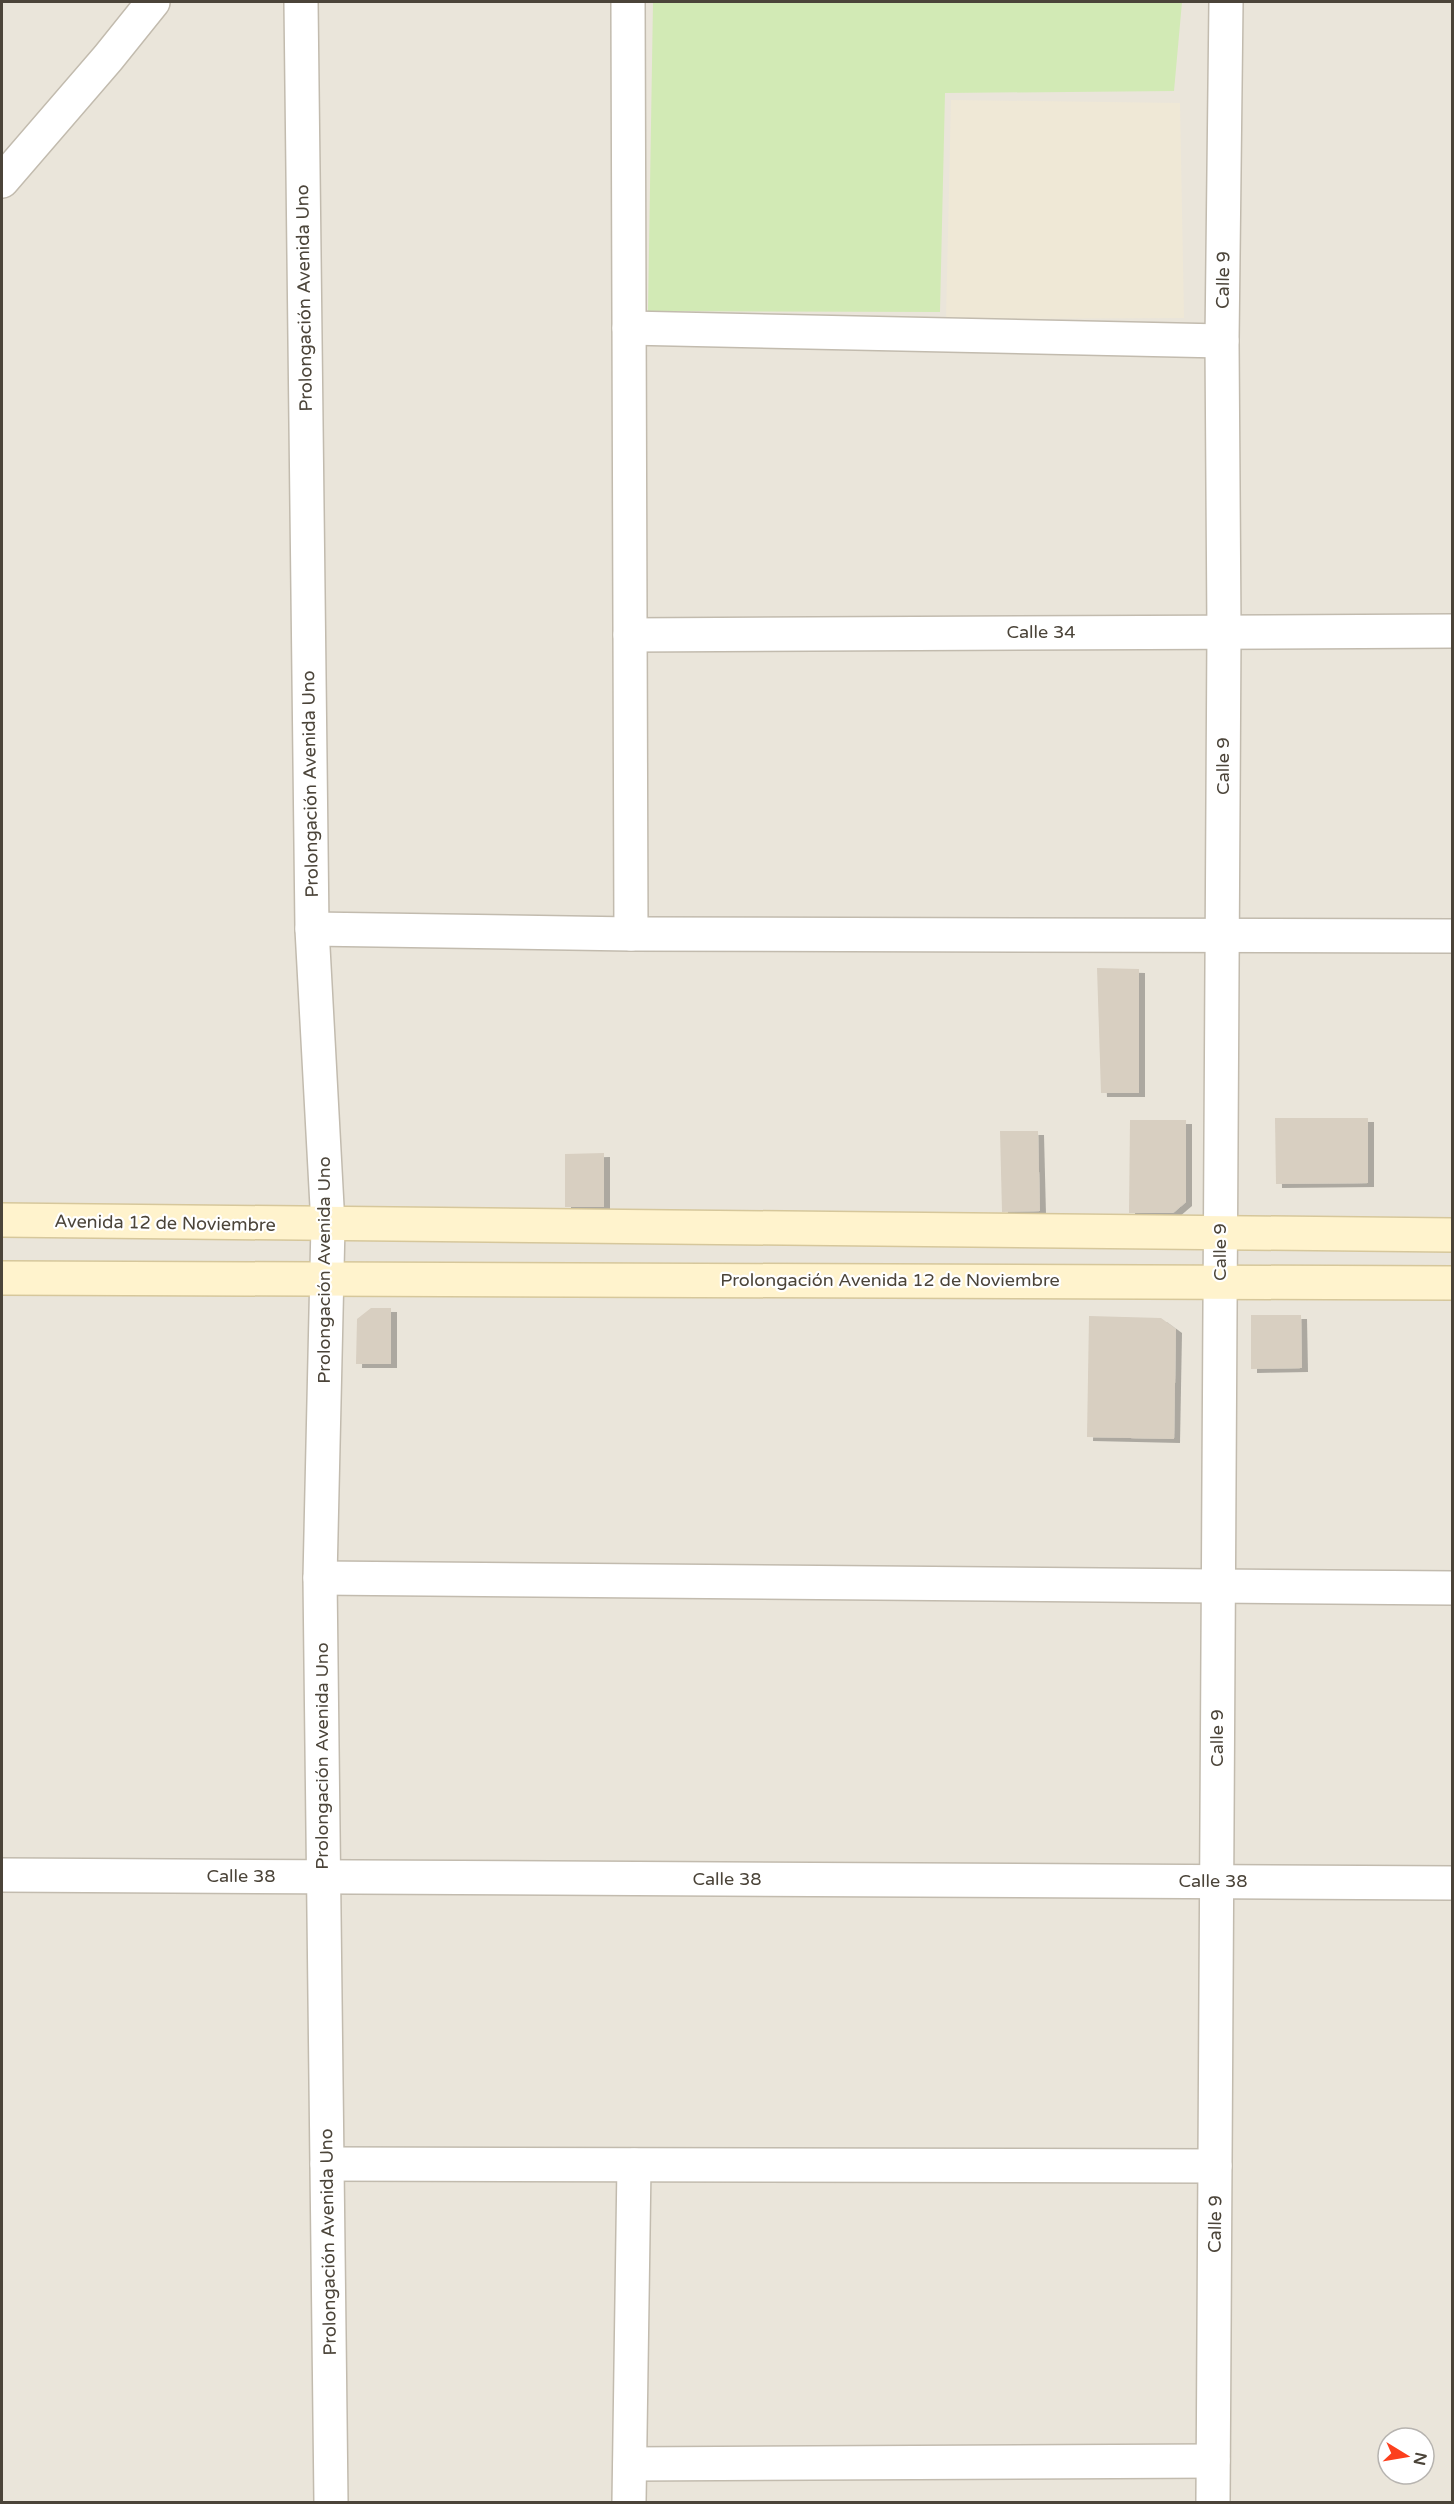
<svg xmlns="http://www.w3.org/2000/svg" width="1454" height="2504" viewBox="0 0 1454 2504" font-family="'Varela Round',sans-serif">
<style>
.residential{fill:#eae5da;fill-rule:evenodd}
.education{fill:#efe8d6}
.green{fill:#d2eab5}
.building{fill:#d8cfc1;filter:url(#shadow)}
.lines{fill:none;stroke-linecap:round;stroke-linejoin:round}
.minor-casing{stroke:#c2bbae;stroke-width:36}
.tertiary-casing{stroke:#c2bbae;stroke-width:36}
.secondary-casing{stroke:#d6c79b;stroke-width:36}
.minor{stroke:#fff;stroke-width:33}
.tertiary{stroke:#fff;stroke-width:33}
.secondary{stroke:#fff3cd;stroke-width:33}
.labels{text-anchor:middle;stroke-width:4.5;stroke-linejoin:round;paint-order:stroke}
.street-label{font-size:18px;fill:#4b4439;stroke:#fff}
</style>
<defs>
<filter id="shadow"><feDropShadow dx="6" dy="4" stdDeviation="0" flood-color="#0004"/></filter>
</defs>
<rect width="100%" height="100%" fill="#f6f3ec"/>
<!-- residential -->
<path class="residential" d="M2,2H1452V2502H2ZM1388,2438H1424V2474H1388Z"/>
<!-- education -->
<path class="education" d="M951,100L1180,103L1184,318L946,319Z"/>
<!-- green -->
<path class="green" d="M653,2H1182L1174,91L945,93L940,312L648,311Z"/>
<!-- building -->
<g class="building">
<path d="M1097,968L1139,969V1093H1101Z"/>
<path d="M1275,1118H1368V1183L1276,1184Z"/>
<path d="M1130,1120H1186V1202L1173,1213H1129Z"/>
<path d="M1000,1131H1038L1040,1211L1002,1212Z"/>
<path d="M604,1153V1207H565V1154Z"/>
<path d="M371,1308H391V1364H356L357,1319Z"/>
<path d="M1251,1315H1301L1302,1368L1251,1369Z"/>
<path d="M1089,1316L1161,1318L1176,1329L1174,1439L1087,1437Z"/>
</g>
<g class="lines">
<!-- minor casing -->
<g class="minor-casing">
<g id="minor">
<path d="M628,2L631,934"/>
<path d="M2,181L108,58L153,2"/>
<path d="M629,328L1222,341"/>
<path d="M630,635L1452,631"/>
<path d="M312,929L631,934L1452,936"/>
<path d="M320,1578L1452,1588"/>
<path d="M2,1875L1452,1883"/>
<path d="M327,2164L1215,2166"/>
<path d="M630,2464L1213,2461"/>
<path d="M629,2502L634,2165"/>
<path d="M1213,2502L1224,631L1222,341L1226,2"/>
</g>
</g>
<!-- tertiary casing -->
<g class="tertiary-casing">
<path id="tertiary" d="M301,2L312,929L328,1225L320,1578L331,2502"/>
</g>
<!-- secondary casing -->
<g class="secondary-casing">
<g id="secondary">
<path d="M2,1220L1452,1235"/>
<path d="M2,1278L1452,1283"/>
</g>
</g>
<!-- minor -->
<use href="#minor" class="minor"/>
<!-- tertiary -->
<use href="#tertiary" class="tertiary"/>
<!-- secondary -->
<use href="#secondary" class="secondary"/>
</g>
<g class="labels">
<!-- street labels -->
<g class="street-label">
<text transform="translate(1223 280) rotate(-89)" y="6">Calle 9</text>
<text transform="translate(304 298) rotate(-91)" y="6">Prolongación Avenida Uno</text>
<text x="1041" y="638">Calle 34</text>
<text transform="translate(1223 766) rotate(-90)" y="6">Calle 9</text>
<text transform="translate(310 784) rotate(-91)" y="6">Prolongación Avenida Uno</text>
<text transform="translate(165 1223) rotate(1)" y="6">Avenida 12 de Noviembre</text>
<text transform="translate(1220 1252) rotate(-90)" y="6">Calle 9</text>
<text transform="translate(324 1270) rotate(-90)" y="6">Prolongación Avenida Uno</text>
<text x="890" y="1286">Prolongación Avenida 12 de Noviembre</text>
<text transform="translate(1217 1738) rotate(-90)" y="6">Calle 9</text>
<text transform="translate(322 1756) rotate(-90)" y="6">Prolongación Avenida Uno</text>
<text x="241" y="1882">Calle 38</text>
<text x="727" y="1885">Calle 38</text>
<text x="1213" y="1887">Calle 38</text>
<text transform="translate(1215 2224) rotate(-89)" y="6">Calle 9</text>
<text transform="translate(328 2242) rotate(-91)" y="6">Prolongación Avenida Uno</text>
</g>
</g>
<!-- border -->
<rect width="1454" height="2504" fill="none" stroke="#4b4439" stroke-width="6"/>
<!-- north arrow -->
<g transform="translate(1406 2456) rotate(101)"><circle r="28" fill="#ffffff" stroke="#b7b4b0" stroke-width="1.5"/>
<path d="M0-4.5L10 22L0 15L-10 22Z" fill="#fc3f1d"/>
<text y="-9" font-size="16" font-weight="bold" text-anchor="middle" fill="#4b4439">N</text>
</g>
</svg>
